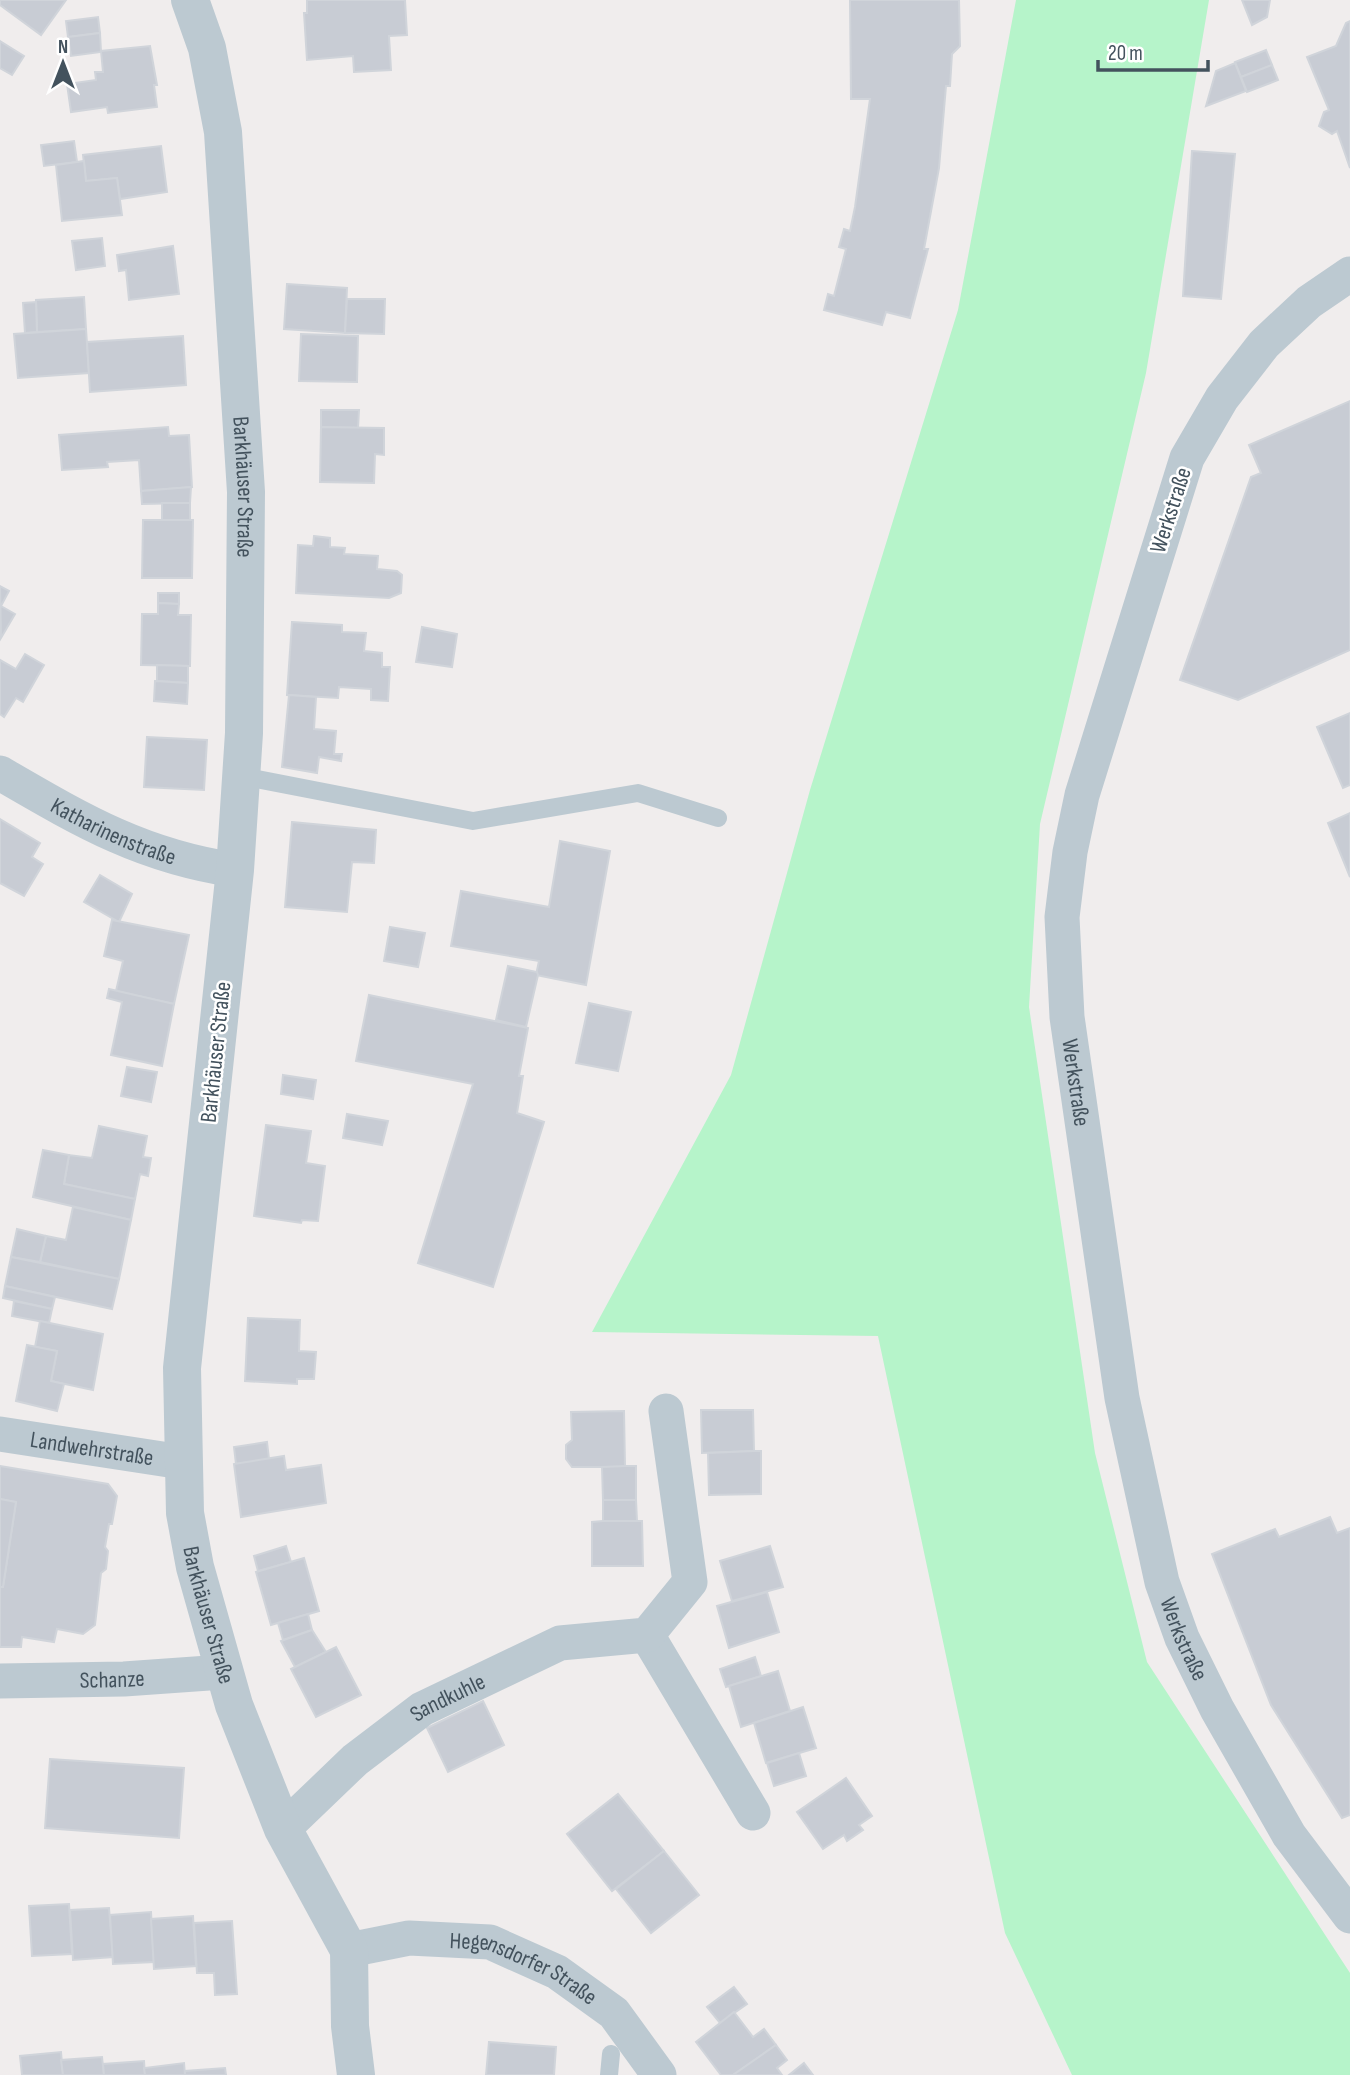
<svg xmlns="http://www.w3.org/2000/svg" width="1350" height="2075" viewBox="0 0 1350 2075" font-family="'Sofia Sans Condensed',sans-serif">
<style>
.green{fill:#b6f4ca}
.building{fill:#c8ccd4;stroke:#d0d4da;stroke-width:2}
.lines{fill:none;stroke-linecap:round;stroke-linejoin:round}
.service{stroke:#bcc9d1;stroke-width:18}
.minor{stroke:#bcc9d1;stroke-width:35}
.tertiary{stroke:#bcc9d1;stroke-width:38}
.labels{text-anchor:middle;stroke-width:5;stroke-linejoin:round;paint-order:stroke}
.street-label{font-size:23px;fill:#43525d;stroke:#fff}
</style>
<rect width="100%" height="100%" fill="#f0eded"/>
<!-- green -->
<path class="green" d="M1016,0H1209L1146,373L1040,824L1029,1007L1095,1453L1147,1662L1350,1973V2075H1072L1005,1933L878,1336L592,1332L731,1075L810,790L958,310Z"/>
<!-- building -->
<g class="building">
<path d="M0,0H66L41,35L0,5Z"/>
<path d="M307,0H405L407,35L389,36L391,70L354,72L353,56L307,60L304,13H307Z"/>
<path d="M850,0H959L960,46L952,54L950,86H946L939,168L924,249H928L910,318L886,312L882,325L824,310L828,294L834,296L846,249L839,247L844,229L850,231L855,207L870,99H851Z"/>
<path d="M1242,0H1270L1267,17L1252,25Z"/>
<path d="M98,17L100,33L68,37L66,21Z"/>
<path d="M1350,21V168L1337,131L1332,134L1319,126L1324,112L1329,110L1307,57L1336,46L1346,23Z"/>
<path d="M100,33L101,52L71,56L68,37Z"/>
<path d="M0,41L24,56L12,75L0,68Z"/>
<path d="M150,46L157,85H154L157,107L108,113L107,107L71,112L67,84L96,80L95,72H103L101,51Z"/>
<path d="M1266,50L1272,65L1241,77L1235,62Z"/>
<path d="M1235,63L1246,91L1206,106L1216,71Z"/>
<path d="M1272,65L1278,80L1247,92L1241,77Z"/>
<path d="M74,141L77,162L44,166L41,145Z"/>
<path d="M161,146L167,192L120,199L117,178L86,181L83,155Z"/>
<path d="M1192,151L1235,154L1221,299L1183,296Z"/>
<path d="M84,161L86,181L117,178L122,215L62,221L56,165Z"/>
<path d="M102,238L105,266L76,270L72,241Z"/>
<path d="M173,246L179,294L129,300L126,270L119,271L117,255Z"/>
<path d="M287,284L347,288L345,333L284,329Z"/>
<path d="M84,297L86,329L37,332L36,300Z"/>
<path d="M347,299H385L384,334L345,333Z"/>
<path d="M36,302L37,332L25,333L23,303Z"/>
<path d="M86,329L89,373L18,378L14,334Z"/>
<path d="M301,334L358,336L357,382L299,381Z"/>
<path d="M183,336L186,385L90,392L87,342Z"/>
<path d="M1350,401V650L1238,700L1180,680L1251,477L1261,473L1249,445Z"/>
<path d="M321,410H359L358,428L321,427Z"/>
<path d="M168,427L169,436L189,435L192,487L141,491L139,460L107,462L108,467L62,470L59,435Z"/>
<path d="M321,427L384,428V455L375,454L374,483L320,482Z"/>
<path d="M191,487L190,503L142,504L141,491Z"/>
<rect x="162" y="503" width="28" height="17"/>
<path d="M143,520H193L192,578H142Z"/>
<path d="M314,536L330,538V547L345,548L344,554L378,556L377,569L397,571L402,575L401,593L389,598L296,593L298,545L313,546Z"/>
<path d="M0,586L9,591L1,606L15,614L1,638Z"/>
<path d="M158,593H179V604L158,603Z"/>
<path d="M158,603L179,604L178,615H191L190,666L141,665L142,614H158Z"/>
<path d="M292,622L342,625V632L366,633L364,651L382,653V667H390L388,701L371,700V689L339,687L338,698L287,695Z"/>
<path d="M422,627L457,634L452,667L416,662Z"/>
<path d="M25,654L44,665L23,702L16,698L4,717L0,714V660L16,669Z"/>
<path d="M157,665L188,666V683L157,681Z"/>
<path d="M155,681L188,683L187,704L154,701Z"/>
<path d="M289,695L316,697L314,729L336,731L334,754H342L341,761L319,757L317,773L282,767Z"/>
<path d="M1350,713V785L1343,788L1317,727Z"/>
<path d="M147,737L207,740L204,790L144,787Z"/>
<path d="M1350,813V877L1328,823Z"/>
<path d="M0,819L40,843L32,857L43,864L24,896L0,883Z"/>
<path d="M292,822L376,830L374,863L352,862L347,912L285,907Z"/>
<path d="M560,841L610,851L586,985L536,975L539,961L451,946L461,891L549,907Z"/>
<path d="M100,875L132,894L119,922L84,902Z"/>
<path d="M112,920L189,935L174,1004L116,991L123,961L104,956Z"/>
<path d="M390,927L425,933L418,967L384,961Z"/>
<path d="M508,966L537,972L538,975L526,1027L496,1020Z"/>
<path d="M109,989L174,1004L162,1066L111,1055L122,1002L107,998Z"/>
<path d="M369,995L528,1028L519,1076H523L517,1113L544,1122L493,1287L418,1263L473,1084L356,1061Z"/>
<path d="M589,1003L631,1012L618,1071L576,1063Z"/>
<path d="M127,1067L157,1072L151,1102L121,1096Z"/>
<path d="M283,1075L316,1080L313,1099L281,1094Z"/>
<path d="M347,1114L388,1121L382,1145L343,1138Z"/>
<path d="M266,1125L311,1131L306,1163L325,1166L318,1221L302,1220L301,1223L254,1216Z"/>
<path d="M99,1126L147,1136L143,1157L151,1158L148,1176L140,1174L135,1199L64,1184L69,1155L92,1158Z"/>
<path d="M43,1150L69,1155L64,1184L135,1199L131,1220L33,1197Z"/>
<path d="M73,1207L131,1220L119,1279L40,1262L46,1236L66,1240Z"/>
<path d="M17,1229L46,1236L40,1262L11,1257Z"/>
<path d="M11,1257L119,1279L112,1309L5,1286Z"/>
<path d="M5,1286L55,1297L52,1309L3,1298Z"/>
<path d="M14,1301L52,1309L49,1323L12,1316Z"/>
<path d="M248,1318L300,1320L299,1351L316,1352L314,1379H297V1384L245,1381Z"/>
<path d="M40,1321L103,1334L93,1390L51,1381L57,1351L35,1347Z"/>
<path d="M27,1345L57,1351L51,1381L64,1384L57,1411L16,1401Z"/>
<path d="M701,1410H753L754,1451L702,1453Z"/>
<path d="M624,1411L625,1467H572L566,1459V1445L572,1440L571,1412Z"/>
<path d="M267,1442L269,1459L236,1464L234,1447Z"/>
<path d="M754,1451H761V1494L709,1495L708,1453Z"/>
<path d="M284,1456L286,1470L321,1465L326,1503L241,1517L234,1464Z"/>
<path d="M0,1466L108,1484L117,1496L112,1524H109L105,1547L108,1551L106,1569L101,1573L95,1625L83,1634L57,1629L54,1642L22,1637L21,1647H0V1587H3L16,1502L0,1499Z"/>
<path d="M625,1466H636V1500H603L602,1467Z"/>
<path d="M0,1499L16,1502L3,1587H0Z"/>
<path d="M603,1500H636L637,1521H603Z"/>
<path d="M1330,1517L1337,1533L1350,1528V1815L1342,1818L1271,1705L1212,1554L1275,1529L1279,1537Z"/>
<path d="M603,1521H642L643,1566H592V1522Z"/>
<path d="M286,1546L291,1562L258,1571L254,1556Z"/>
<path d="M770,1546L783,1587L732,1601L720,1561Z"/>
<path d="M304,1558L319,1611L271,1625L256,1572Z"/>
<path d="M767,1592L779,1632L729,1648L717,1606Z"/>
<path d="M308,1614L312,1630L283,1640L278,1623Z"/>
<path d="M312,1630L326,1652L295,1667L281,1641Z"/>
<path d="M336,1647L361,1695L316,1717L291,1669Z"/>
<path d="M755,1657L761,1676L726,1687L720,1669Z"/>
<path d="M778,1671L790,1711L741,1727L729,1686Z"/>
<path d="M483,1701L504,1745L448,1772L427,1728Z"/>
<path d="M803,1707L816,1748L766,1763L754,1723Z"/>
<path d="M799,1753L806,1776L774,1786L767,1763Z"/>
<path d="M50,1759L184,1768L179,1838L45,1828Z"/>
<path d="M846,1778L872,1816L859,1825L863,1830L847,1841L844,1835L823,1849L797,1812Z"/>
<path d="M618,1794L664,1851L612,1891L567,1834Z"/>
<path d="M664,1851L699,1895L651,1933L616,1889Z"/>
<path d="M69,1904L72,1954L32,1956L29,1906Z"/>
<path d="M109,1908L113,1957L73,1960L70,1910Z"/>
<path d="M151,1912L154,1962L113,1964L110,1915Z"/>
<path d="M193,1916L196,1966L154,1969L151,1919Z"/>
<path d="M232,1921L237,1994L215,1995L214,1973H197L194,1923Z"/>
<path d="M734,1987L747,2004L720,2023L707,2007Z"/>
<path d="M734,2012L753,2037L764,2029L776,2045L733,2075H721L696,2042Z"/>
<path d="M489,2042L556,2047L554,2075H486Z"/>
<path d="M776,2045L787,2060L777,2068L782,2075H733Z"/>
<path d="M61,2052L63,2075H22L20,2056Z"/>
<path d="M102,2057L104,2075H63L61,2060Z"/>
<path d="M144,2061L145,2075H104L103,2064Z"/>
<path d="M184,2063L185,2075H145L144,2068Z"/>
<path d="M804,2063L813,2075H789Z"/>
<path d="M225,2068L226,2075H185V2071Z"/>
</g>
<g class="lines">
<!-- service -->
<g class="service">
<path d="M241,776L473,821L638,793L718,818"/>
<path d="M609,2075L611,2054"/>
</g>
<!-- minor -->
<g class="minor">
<path id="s1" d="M1350,274L1309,302L1264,344L1222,398L1187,458L1082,795L1070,852L1062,917L1067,1017L1122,1398L1162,1582L1182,1638L1217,1709L1289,1835L1350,1916"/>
<path id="s2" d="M0,773C81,820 141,856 235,870"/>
<path id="s3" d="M0,1434L182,1462"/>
<path d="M647,1635L753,1813"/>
<path id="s4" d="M0,1681L124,1679L223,1672"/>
<path id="s5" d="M283,1829L355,1760L422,1709L560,1643L647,1635L690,1582L666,1411"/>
<path id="s6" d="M349,1950L409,1938L490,1942L557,1972L614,2013L659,2075"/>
</g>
<!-- tertiary -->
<path class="tertiary" id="s7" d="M190,0L207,48L223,132L246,492L244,733L235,870L182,1368L185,1513L195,1567L234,1705L283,1829L349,1950L350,2026L356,2075"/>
</g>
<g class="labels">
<!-- street labels -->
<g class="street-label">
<text dy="8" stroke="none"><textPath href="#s7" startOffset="492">Barkhäuser Straße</textPath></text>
<text transform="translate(1170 510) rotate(-72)" y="8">Werkstraße</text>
<text dy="8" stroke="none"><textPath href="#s2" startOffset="128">Katharinenstraße</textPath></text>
<text transform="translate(215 1052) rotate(-84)" y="8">Barkhäuser Straße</text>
<text dy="8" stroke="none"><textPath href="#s1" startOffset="892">Werkstraße</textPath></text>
<text dy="8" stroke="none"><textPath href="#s3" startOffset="93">Landwehrstraße</textPath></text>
<text dy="8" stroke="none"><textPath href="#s7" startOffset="1626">Barkhäuser Straße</textPath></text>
<text dy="8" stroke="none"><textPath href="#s1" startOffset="1460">Werkstraße</textPath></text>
<text dy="8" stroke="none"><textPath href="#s4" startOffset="112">Schanze</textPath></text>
<text dy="8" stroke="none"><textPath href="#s5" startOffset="212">Sandkuhle</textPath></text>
<text dy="8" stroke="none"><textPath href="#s6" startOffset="182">Hegensdorfer Straße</textPath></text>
</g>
</g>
<!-- north arrow -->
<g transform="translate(63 63)" stroke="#ffffff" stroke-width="5" paint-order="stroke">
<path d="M0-5L12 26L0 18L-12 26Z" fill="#43525d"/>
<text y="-10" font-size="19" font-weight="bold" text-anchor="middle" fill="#43525d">N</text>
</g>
<!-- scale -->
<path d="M1098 60v10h110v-10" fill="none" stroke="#43525d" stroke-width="3.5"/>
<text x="1108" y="60" font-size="21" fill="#43525d" stroke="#ffffff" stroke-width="5" paint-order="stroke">20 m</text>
</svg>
